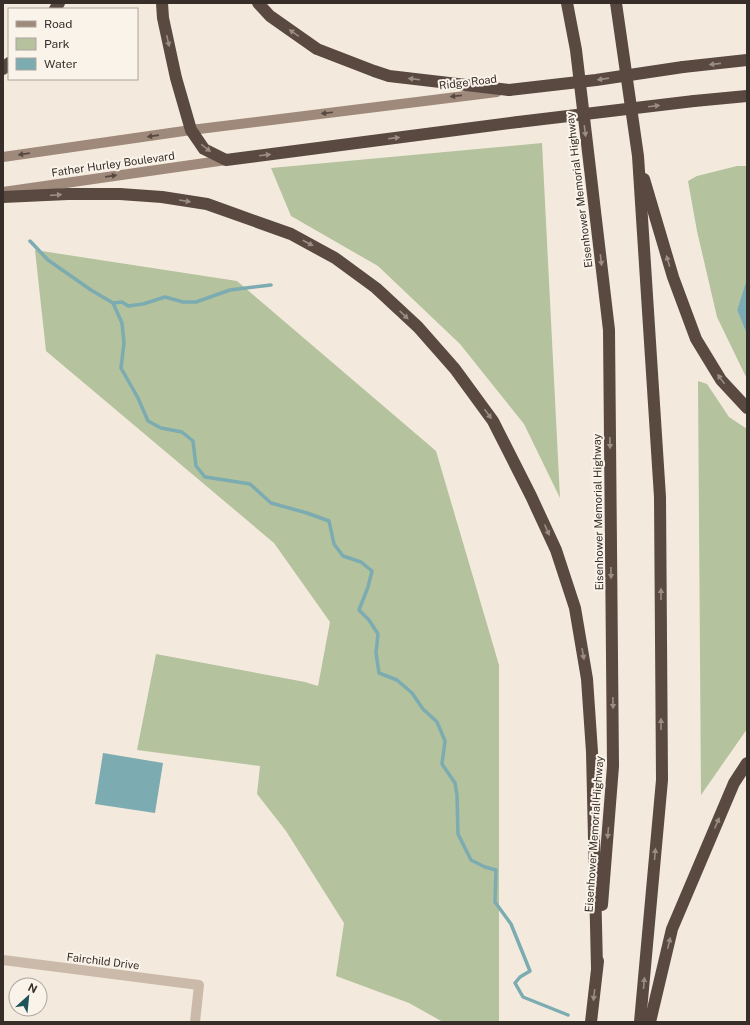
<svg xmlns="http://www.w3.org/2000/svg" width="750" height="1025" viewBox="0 0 750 1025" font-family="'Public Sans',sans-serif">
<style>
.green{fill:#b4c29d}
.water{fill:#7cacb1}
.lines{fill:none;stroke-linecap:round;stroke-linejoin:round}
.stream{stroke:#7cacb1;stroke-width:3.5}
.street{stroke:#cbbaa9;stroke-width:10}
.secondary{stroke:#9f897a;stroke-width:10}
.highway{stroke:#594940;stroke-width:12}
.highway-bridge{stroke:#594940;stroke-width:12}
.oneway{fill:#998d84}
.oneway2{fill:#574941}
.labels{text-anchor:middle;stroke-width:4;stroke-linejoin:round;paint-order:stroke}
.street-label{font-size:11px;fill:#382e29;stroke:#faf3ea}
</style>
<rect width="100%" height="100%" fill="#f3eadd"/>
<!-- green -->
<g class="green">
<path d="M542,143L560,498L524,424L460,344L378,266L291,216L271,168Z"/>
<path d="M737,166H747V278L737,310L745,330L747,333V379L717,317L697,231L688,181L697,176Z"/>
<path d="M35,250L237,281L436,451L499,665V1022H443L409,1003L336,976L344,923L286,831L257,794L260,766L137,750L156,654L305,682L318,686L330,622L274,543L46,351Z"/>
<path d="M698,381L707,384L729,417L747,429V729L701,795Z"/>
</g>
<!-- water -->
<g class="water">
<path d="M747,278V333L745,330L737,310Z"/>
<path d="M103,753L163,763L155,813L95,804Z"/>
</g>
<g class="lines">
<!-- stream -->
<g class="stream">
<path d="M30,241L48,260L91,290L113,303L122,323L124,343L121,368L138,398L148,421L161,428L182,432L193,441L196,466L205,477L225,480L250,484L271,503L307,513L329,521L334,544L343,556L361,562L372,571L368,587L359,610L369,620L378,634L376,653L379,673L397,680L412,693L423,709L437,722L445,741L442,764L455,783L457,795L458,834L471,860L485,867L496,870L495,902L511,924L530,971L520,977L515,983L523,997L568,1015"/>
<path d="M113,303L122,302L128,306L143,304L165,297L183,302H196L230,290L271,285"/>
</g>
<!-- street -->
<path class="street" d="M3,960L199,985L195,1022"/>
<!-- secondary -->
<g class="secondary">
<path d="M3,157L191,130L497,92"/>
<path d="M3,192L226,160"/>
</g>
<!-- highway -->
<g class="highway">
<path d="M162,3L163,18L176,78L191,130L204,149L226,160L518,122"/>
<path d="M258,3L270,16L317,49L374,71L389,76L509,90"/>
<path d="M567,3L576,50L609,330L613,766L602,905"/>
<path d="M616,3L638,156L660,497L662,780L640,1022"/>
<path d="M55,9L59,3"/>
<path d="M683,67L747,60"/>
<path d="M3,69L9,63"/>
<path d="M694,101L747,96"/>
<path d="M644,179L673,277L696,339L721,380L747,408"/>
<path d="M3,197L68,194H120L162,197L207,204L291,234L335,258L376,288L418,327L455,369L493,421L531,496L556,550L575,608L587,679L592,752L597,968"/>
<path d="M591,1022L598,961"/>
<path d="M650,1022L672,929L734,783L747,763"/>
</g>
<!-- highway-bridge -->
<g class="highway-bridge">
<path d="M509,90L596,80L683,67"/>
<path d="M518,122L694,101"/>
</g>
</g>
<!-- one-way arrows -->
<defs><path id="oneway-solid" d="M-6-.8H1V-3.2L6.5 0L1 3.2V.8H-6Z"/></defs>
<g class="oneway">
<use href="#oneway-solid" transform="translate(294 33) rotate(-145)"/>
<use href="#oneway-solid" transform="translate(168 41) rotate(77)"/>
<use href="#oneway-solid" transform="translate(715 64) rotate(174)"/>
<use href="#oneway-solid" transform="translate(414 79) rotate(-173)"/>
<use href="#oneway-solid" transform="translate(603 79) rotate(172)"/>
<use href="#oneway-solid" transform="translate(654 106) rotate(-7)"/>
<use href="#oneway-solid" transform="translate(585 131) rotate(83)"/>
<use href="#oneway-solid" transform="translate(394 138) rotate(-7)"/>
<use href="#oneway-solid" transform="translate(206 148) rotate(38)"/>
<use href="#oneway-solid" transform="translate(265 155) rotate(-7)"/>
<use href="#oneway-solid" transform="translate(56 195) rotate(-4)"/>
<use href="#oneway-solid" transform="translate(185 201) rotate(9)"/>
<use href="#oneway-solid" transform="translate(308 243) rotate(28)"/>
<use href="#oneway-solid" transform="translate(601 260) rotate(83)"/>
<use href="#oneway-solid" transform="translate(668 261) rotate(-106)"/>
<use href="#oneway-solid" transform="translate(404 315) rotate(43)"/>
<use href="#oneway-solid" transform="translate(721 379) rotate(-126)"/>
<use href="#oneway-solid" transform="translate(488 414) rotate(54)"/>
<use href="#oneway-solid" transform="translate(610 443) rotate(89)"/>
<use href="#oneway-solid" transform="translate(547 530) rotate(66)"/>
<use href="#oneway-solid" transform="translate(611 573) rotate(89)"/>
<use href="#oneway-solid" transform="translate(661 594) rotate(-90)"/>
<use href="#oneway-solid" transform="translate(583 654) rotate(80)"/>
<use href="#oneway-solid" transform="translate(613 703) rotate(89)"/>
<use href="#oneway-solid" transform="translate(661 724) rotate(-90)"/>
<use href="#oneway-solid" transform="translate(717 823) rotate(-67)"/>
<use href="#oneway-solid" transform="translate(608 833) rotate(95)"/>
<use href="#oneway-solid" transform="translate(655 854) rotate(-85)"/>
<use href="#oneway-solid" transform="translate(669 943) rotate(-77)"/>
<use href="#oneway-solid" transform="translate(644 983) rotate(-85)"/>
<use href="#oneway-solid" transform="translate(594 995) rotate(97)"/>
</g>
<g class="oneway2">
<use href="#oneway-solid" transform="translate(456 96) rotate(174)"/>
<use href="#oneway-solid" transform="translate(327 113) rotate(173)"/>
<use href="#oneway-solid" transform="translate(153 136) rotate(172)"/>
<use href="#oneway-solid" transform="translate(24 154) rotate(172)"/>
<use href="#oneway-solid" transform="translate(111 176) rotate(-8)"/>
</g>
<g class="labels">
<!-- street labels -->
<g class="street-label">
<text transform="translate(468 82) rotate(-7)" y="4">Ridge Road</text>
<text transform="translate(113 164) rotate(-8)" y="4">Father Hurley Boulevard</text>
<text transform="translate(579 190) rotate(-97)" y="4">Eisenhower Memorial Highway</text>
<text transform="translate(598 512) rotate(-91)" y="4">Eisenhower Memorial Highway</text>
<text transform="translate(594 834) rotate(-86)" y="4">Eisenhower Memorial Highway</text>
<text transform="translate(103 961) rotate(7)" y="4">Fairchild Drive</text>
</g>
</g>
<!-- border -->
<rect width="750" height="1025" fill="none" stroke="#382e29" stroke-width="8"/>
<!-- legend -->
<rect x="8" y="8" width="130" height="72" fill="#faf3ea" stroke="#aca49d"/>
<rect x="16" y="21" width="20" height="6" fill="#9f897a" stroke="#aca49d"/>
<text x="44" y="28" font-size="12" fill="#382e29">Road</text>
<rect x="16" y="38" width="20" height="12" fill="#b4c29d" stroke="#aca49d"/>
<text x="44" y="48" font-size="12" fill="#382e29">Park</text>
<rect x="16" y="58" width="20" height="12" fill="#7cacb1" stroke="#aca49d"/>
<text x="44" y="68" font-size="12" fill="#382e29">Water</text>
<!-- north arrow -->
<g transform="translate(28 997) rotate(27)"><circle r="19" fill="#faf3ea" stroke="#aca49d"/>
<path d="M0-3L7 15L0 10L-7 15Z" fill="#1d545b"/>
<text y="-6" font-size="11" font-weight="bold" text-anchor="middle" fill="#382e29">N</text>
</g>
</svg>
